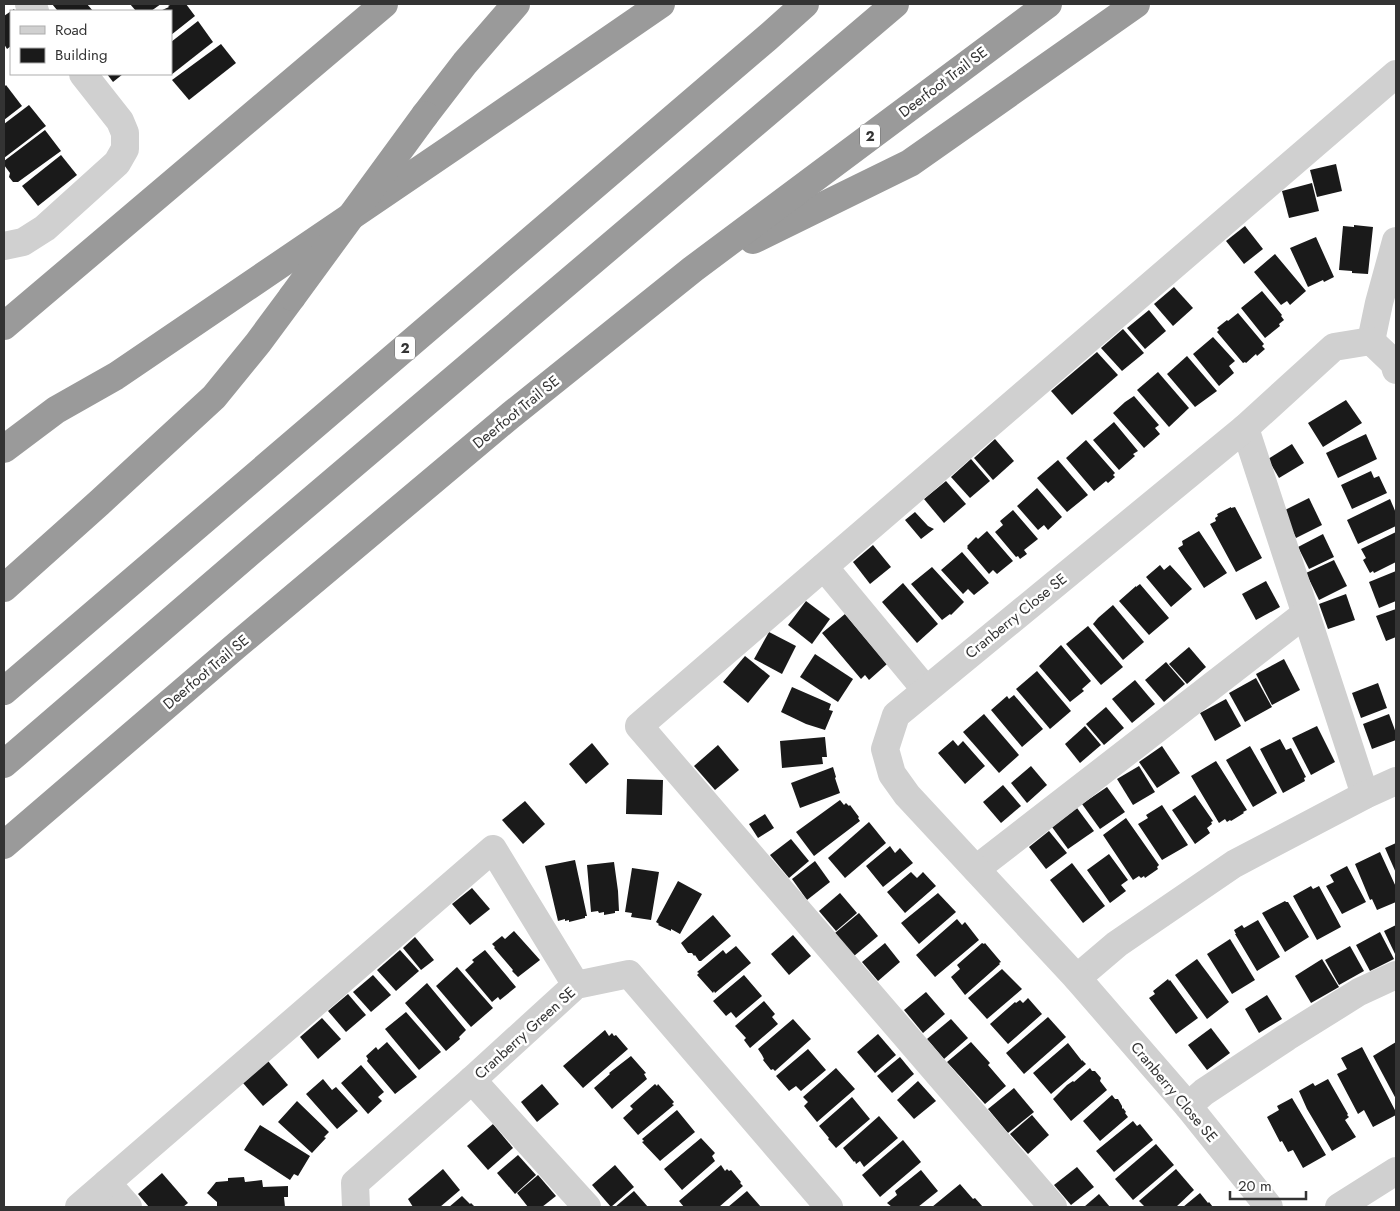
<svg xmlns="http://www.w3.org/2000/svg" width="1400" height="1211" viewBox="0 0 1400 1211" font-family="Jost,sans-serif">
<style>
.building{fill:#1a1a1a}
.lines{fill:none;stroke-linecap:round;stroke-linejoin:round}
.minor{stroke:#d0d0d0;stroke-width:28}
.highway{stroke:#9a9a9a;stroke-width:28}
.highway-bridge{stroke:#9a9a9a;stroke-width:28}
.labels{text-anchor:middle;stroke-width:5;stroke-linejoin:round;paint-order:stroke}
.shield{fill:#fff;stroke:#707070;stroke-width:1}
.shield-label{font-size:14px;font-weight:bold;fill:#333}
.street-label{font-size:15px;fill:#333;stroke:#fff}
</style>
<rect width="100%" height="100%" fill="#fff"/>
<!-- building -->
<g class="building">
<path d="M52,4H87L93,11H55L57,10Z"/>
<path d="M130,4H161L151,11H136Z"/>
<path d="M172,4H186L195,16L171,35V11H160L169,7L168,6Z"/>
<path d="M14,9L15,11H11V46L7,49L4,44V16Z"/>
<path d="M198,21L213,42L171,75V42Z"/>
<path d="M221,44L236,63L189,100L172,80Z"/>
<path d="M107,74H123L113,82Z"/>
<path d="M6,85L22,106L4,120V87Z"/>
<path d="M29,105L46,126L4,158V124Z"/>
<path d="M45,130L61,151L18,182H13L9,177L10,173L4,165V161Z"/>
<path d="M61,155L77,175L38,206L22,186Z"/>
<path d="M1336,164L1342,191L1317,197L1310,170Z"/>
<path d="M1312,183L1319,211L1289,218L1282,191Z"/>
<path d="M1354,225L1373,227L1368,274L1352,273V271L1339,270L1343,226L1354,227Z"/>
<path d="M1245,226L1263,249L1244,264L1226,241Z"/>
<path d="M1316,237L1334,277L1324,282L1323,280L1308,287L1290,248Z"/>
<path d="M1275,254L1306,291L1290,305L1287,301L1281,305L1254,272Z"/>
<path d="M1174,287L1193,308L1173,326L1154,304Z"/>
<path d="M1262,291L1282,315L1281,316L1284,320L1279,324L1280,326L1265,338L1241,308Z"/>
<path d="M1149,310L1166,331L1145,349L1127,328Z"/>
<path d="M1238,313L1264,344L1262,346L1265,349L1257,356L1256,354L1246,363L1245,362L1243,363L1217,332L1219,330L1217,328L1227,320L1228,321Z"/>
<path d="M1123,329L1144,353L1122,371L1101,348Z"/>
<path d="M1213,337L1235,361L1229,366L1234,373L1219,386L1193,354Z"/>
<path d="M1097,352L1118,375L1072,415L1051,391Z"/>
<path d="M1187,356L1217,391L1195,407L1167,374Z"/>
<path d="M1158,372L1189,408L1169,427L1137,390Z"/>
<path d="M1134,396L1159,425L1155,428L1160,434L1144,448L1113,413L1125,402Z"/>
<path d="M1346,400L1362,423L1323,447L1308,423Z"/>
<path d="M1114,422L1138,451L1133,454L1135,456L1119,470L1093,440Z"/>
<path d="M1366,434L1377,459L1338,478L1326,453Z"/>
<path d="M995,439L1014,461L993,480L974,458Z"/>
<path d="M1086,440L1115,473L1113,475L1115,477L1108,483L1106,481L1094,491L1066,458Z"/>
<path d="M1292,444L1304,463L1279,478L1268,459Z"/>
<path d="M971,459L990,481L970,498L951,477Z"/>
<path d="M1058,460L1088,495L1067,512L1037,478Z"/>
<path d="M1371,471L1374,478L1379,476L1387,493L1352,509L1341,485Z"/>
<path d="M946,481L966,504L944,523L924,499Z"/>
<path d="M1037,488L1062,517L1048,530L1044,525L1038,530L1017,506Z"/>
<path d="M1309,498L1322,525L1296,538L1283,511Z"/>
<path d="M1390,499L1396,513V526L1358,544L1347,520Z"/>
<path d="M1231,507V508L1235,507L1262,558L1236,572L1210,524L1216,521L1215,518L1218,516L1217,514Z"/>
<path d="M1013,510L1038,539L1024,550L1027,554L1020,559L1018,556L1016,557L995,532L1003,525L1000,521Z"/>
<path d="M915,512L928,526L934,529L921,539L905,520Z"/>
<path d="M987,531L1013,561L997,574L993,570L989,574L967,548L968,547L967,546L976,537L978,539Z"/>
<path d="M1199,531L1227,573L1204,588L1178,548L1183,545L1182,541Z"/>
<path d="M1396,532V562L1374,573L1373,571L1370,573L1363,560L1366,558L1361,549Z"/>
<path d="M1323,534L1334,557L1309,569L1298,547Z"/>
<path d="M873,545L891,567L870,584L853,562Z"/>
<path d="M962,552L989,583L974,595L968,589L963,594L941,570Z"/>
<path d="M1334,560L1347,586L1319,600L1306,573Z"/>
<path d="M1160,565L1164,570L1170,565L1192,589L1171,607L1146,577Z"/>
<path d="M932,567L964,602L951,615L950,614L942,620L911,584Z"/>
<path d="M1396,571V601L1379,608L1369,582Z"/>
<path d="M1266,581L1280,607L1256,620L1242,594Z"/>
<path d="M903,583L938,624L917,643L882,602Z"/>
<path d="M1140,584L1169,618L1149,635L1119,601L1136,586V587Z"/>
<path d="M1346,594L1355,620L1328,629L1319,604Z"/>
<path d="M806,601L830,619L812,644L788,625Z"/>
<path d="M1113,605L1144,642L1123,660L1093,624L1098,618Z"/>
<path d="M1396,609V637L1386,641L1376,616Z"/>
<path d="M845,614L887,664L869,680L865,675L861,679L822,633Z"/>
<path d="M1088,626L1123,667L1101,685L1066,644Z"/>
<path d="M769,632L796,646L782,674L754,659Z"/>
<path d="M1061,645L1091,681L1082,689L1084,691L1070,702L1039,666Z"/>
<path d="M1189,647L1206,667L1187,684L1169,664Z"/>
<path d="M815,654L853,679L838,702L800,677Z"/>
<path d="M745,656L770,676L748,703L723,682Z"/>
<path d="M1284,659L1300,690L1272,705L1256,674Z"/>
<path d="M1166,662L1185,684L1164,702L1145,680Z"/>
<path d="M1037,671L1071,711L1050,729L1016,689Z"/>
<path d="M1256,678L1272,707L1245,722L1229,693Z"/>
<path d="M1135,680L1155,704L1132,723L1112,699Z"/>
<path d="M1378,683L1387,708L1361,718L1352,693Z"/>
<path d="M792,687L831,704L829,710L833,711L825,730L806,724L781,712Z"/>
<path d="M1014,695L1043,729L1022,747L991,710L1007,696L1009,699Z"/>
<path d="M1226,699L1241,726L1215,741L1200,713Z"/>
<path d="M1106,707L1124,728L1104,745L1086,724Z"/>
<path d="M984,714L1019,755L999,773L963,732Z"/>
<path d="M1389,714L1396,733V740L1372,749L1363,724Z"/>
<path d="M1085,726L1101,745L1080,763L1065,744Z"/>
<path d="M1317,726L1335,762L1311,775L1292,738Z"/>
<path d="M825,737L827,757H822L823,764L782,768L780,741Z"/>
<path d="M1280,739L1286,750L1291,748L1306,777L1304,778L1305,781L1283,793L1260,749Z"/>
<path d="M953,740L958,746L963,741L985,766L965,784L938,753Z"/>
<path d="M592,743L609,764L586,784L569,764Z"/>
<path d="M718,745L739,770L715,790L694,766Z"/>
<path d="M1162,746L1180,773L1157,788L1139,762Z"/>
<path d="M1250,746L1277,793L1253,807L1226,760Z"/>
<path d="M1216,761L1247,810L1243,812L1244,813L1231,821L1230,820L1227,822L1225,819L1219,823L1191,776Z"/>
<path d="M1031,766L1047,785L1027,803L1011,783Z"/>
<path d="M1139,766L1155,792L1133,805L1117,779Z"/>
<path d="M833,767L836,777L835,778L840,793L800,808L791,783Z"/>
<path d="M627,779L663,780L662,815L626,814Z"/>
<path d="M1003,785L1021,806L1001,823L983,802Z"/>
<path d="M1107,787L1125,812L1100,829L1082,804Z"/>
<path d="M1195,795L1213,821L1211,822L1212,824L1207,828L1210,833L1195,844L1172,810Z"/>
<path d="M840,800L844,805L846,803L849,806L850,805L859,817L858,818L860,821L814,856L796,832Z"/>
<path d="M525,801L545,824L523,844L502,820Z"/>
<path d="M1162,805L1188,845L1162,860L1138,824L1148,818L1146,815Z"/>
<path d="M1077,808L1094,831L1068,849L1052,827Z"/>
<path d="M765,814L774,828L758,838L749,824Z"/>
<path d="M1126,818L1159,865L1157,867L1158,869L1145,878L1144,876L1141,878L1139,876L1133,880L1103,835Z"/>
<path d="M869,822L886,843L845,878L828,858Z"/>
<path d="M1049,831L1067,853L1046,869L1029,847Z"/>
<path d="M791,839L809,861L789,878L770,855Z"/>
<path d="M1396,843V873L1385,848Z"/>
<path d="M890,846L895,853L900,848L913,863L883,887L866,866Z"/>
<path d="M1380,852L1396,887V902L1377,910L1372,899L1370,900L1355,864Z"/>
<path d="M1109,854L1128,880L1121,885L1126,891L1110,903L1087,870Z"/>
<path d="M575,860L587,916H585V918L569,922V920L565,921V919L558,921L545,866Z"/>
<path d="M815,861L830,882L807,900L792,879Z"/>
<path d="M614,862L618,891L619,911H615V913L604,915V912L599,913L598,911L591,912L587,865Z"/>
<path d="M1072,863L1105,906L1083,923L1050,880Z"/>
<path d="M1347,866L1366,902L1342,914L1326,886L1334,882L1330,875Z"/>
<path d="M632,868L659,872L651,920L631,917L632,913L625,912Z"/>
<path d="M911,872L917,878L923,872L936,886L905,913L887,892Z"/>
<path d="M678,881L702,894L680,934L671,929V931L658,925L659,924L656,922Z"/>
<path d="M1311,886L1313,889L1319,886L1341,927L1317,940L1293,896Z"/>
<path d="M472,888L490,909L470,925L452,904Z"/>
<path d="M840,893L857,913L836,931L819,911Z"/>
<path d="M938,893L956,912L919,944L901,923Z"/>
<path d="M1285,901L1286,902H1288L1309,937L1285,952L1262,913Z"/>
<path d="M859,913L878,936L854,956L835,933Z"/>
<path d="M713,915L731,936L701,961H699L695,955L694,956L692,953H688L681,943Z"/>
<path d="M957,919L962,925L965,922L979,940L935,977L916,955Z"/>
<path d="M1258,920L1280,957L1257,971L1235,934H1236L1234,930L1242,925L1244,928Z"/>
<path d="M1396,925V956L1384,931Z"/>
<path d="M514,931L540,960L518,977L512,971L513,970L494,948L495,947L492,944L502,936L505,939Z"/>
<path d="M1380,932L1394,959L1370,971L1356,945Z"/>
<path d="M793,935L811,956L789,975L771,954Z"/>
<path d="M415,937L434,960L421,970L403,948Z"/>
<path d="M1230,939L1255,980L1232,994L1207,954Z"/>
<path d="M885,943L900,962L878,981L862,962Z"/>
<path d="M982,943L984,944L985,943L1001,962L999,963L1000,964L965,995L951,977L960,969L957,965Z"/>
<path d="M736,946L751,963L715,993L714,991L713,993L697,975L699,973L697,972L723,950L726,954Z"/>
<path d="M1350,946L1364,971L1339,985L1325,960Z"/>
<path d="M400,950L419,971L396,991L377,970Z"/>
<path d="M485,950L516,987L500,1000L498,997L492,1002L465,970L474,962L472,960Z"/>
<path d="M1197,959L1229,1002L1207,1019L1175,975Z"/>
<path d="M1322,959L1339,987L1311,1003L1295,976Z"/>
<path d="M457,967L493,1008L471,1027L436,986Z"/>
<path d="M1002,969L1022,989L987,1019L968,998Z"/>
<path d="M373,975L391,995L371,1012L353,992Z"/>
<path d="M744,975L762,996L736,1018L731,1012L726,1016L713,1001Z"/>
<path d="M1168,979L1169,981L1170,980L1198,1018L1176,1034L1149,998L1155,994L1153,991Z"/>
<path d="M427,983L466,1030L459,1037L460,1039L446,1051L405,1003Z"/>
<path d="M926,992L945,1014L923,1033L904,1010Z"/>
<path d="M348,994L366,1015L346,1032L328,1011Z"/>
<path d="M1267,995L1282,1019L1259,1033L1245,1009Z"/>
<path d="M1028,998L1042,1014L1008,1044L990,1024L1015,1002L1016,1003L1020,1000L1023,1003Z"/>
<path d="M764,1001L775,1014L772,1017L778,1024L750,1048L744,1040L746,1038L735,1026Z"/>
<path d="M406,1012L441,1052L419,1070L385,1029Z"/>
<path d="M1048,1017L1066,1037L1024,1074L1006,1053Z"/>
<path d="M322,1018L341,1039L318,1059L300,1037Z"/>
<path d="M793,1019L811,1039L775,1071L773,1069L771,1070L763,1060L764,1059L762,1055L758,1049Z"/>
<path d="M951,1019L968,1038L944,1059L927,1039Z"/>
<path d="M1211,1028L1230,1053L1207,1070L1188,1045Z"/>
<path d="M605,1030L609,1036L612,1033L614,1036L616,1035L628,1049L583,1088L563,1066Z"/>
<path d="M878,1034L896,1055L875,1073L857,1052Z"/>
<path d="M387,1042L417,1077L395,1094L367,1061L368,1059L366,1056L376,1047L378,1050Z"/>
<path d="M971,1042L990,1063L988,1065L1006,1086L985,1104L947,1062Z"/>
<path d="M1396,1042V1099L1373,1056Z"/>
<path d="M1068,1043L1082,1061V1060L1086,1064L1051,1094L1033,1073Z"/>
<path d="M1362,1047L1396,1112V1115L1373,1127L1364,1110L1358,1114L1337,1074L1347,1069L1341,1058Z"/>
<path d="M808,1049L826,1070L801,1091L796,1086L789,1091L776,1076Z"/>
<path d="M631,1056L646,1073L644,1074L647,1079L612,1109L594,1088L610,1074L609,1073Z"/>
<path d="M900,1057L914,1074L892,1093L877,1076Z"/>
<path d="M268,1061L288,1085L263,1106L243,1083Z"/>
<path d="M361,1065L384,1092L378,1097L382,1101L368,1114L341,1083Z"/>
<path d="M836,1068L855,1089L817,1122L804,1106L808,1102L803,1097Z"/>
<path d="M1090,1068L1092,1071H1095L1101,1078L1100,1081L1107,1090L1071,1121L1053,1099L1067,1085L1073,1081L1074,1082Z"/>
<path d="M323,1079L332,1090L336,1087L358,1111L337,1129L306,1094Z"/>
<path d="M1328,1079L1348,1114L1347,1115L1349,1117L1345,1120L1356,1137L1332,1151L1307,1109L1299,1091L1313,1083L1315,1086Z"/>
<path d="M918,1081L936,1101L914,1119L897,1100Z"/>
<path d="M542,1084L559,1104L537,1122L521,1102Z"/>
<path d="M655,1084L657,1086L658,1084L674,1102L672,1104L674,1105L638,1135L623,1118L633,1109L630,1106Z"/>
<path d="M1014,1088L1034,1112L1008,1133L988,1109Z"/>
<path d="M1112,1095L1115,1099H1114H1118L1122,1106V1109L1123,1108L1126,1112L1125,1113L1128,1117L1100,1141L1083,1121Z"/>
<path d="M852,1097L870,1119L836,1148L828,1139L829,1138L819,1126Z"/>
<path d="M1292,1098L1326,1155L1303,1168L1293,1150L1288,1152L1282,1141L1280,1142L1267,1117L1279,1110L1277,1106Z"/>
<path d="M297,1101L329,1132L324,1137L326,1138L312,1153L278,1122Z"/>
<path d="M677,1110L695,1132L660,1161L642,1142L644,1141L642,1139Z"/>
<path d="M1032,1115L1049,1135L1028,1154L1010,1134Z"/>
<path d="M879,1116L898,1138L864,1167L860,1161L856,1164L855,1161L854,1162L843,1148Z"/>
<path d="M1133,1121L1137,1126L1140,1124L1153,1140L1114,1172L1096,1151Z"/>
<path d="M493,1124L513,1148L488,1170L467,1146Z"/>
<path d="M260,1125L310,1156L298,1176L294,1174L290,1180L244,1150Z"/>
<path d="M701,1138L715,1153L712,1156L715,1161L682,1190L664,1169Z"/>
<path d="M903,1140L921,1162L880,1197L862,1175Z"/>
<path d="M1156,1144L1174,1165L1133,1200L1115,1179Z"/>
<path d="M518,1155L536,1175L515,1194L497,1173Z"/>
<path d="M615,1165L634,1187L611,1207L592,1185Z"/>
<path d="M721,1165L725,1171L727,1169L729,1171L731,1170L741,1182L740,1183L743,1186L719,1207H684L679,1201Z"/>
<path d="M1077,1167L1094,1187L1071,1205L1054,1185Z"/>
<path d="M443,1169L460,1190L440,1207H413L408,1199Z"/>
<path d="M1176,1169L1194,1190L1176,1207H1145L1139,1201Z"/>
<path d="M921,1170L938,1191L918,1207H892L887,1203L897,1195L895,1191Z"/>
<path d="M162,1173L188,1203L183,1207H149L138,1194Z"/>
<path d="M538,1175L556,1196L542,1207H528L517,1193Z"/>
<path d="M244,1177L245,1182L262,1180L263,1187L288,1186V1197H284L285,1207H217V1202L207,1193L216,1182L228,1181V1178Z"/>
<path d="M960,1184L973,1199L975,1198L983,1207H932Z"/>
<path d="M634,1191L648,1207H615Z"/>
<path d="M747,1191L761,1207H728Z"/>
<path d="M1200,1193L1208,1203L1209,1202L1213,1207H1183Z"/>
<path d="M1099,1194L1110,1207H1084Z"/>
<path d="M462,1196L470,1204L471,1203L475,1207H449Z"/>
</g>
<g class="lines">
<!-- minor -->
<g class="minor">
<path d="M29,4L35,11"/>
<path d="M4,246L23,242L45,228L117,163L125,149V133L120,121L83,74"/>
<path d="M1371,341L1379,303L1396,241"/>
<path d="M1245,428L1365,795"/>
<path d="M824,567L926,690"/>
<path d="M976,869L1305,614"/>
<path d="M1077,978L1117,944L1234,864L1365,795L1396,781"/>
<path d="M472,1080L587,1207"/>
<path d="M1188,1106L1204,1092L1287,1037L1359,992L1396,975"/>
<path d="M105,1201L107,1183L128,1207"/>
<path d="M79,1207L493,849L576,985"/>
<path d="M356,1207L355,1183L472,1080L576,985L629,974L829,1207"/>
<path d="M1053,1207L639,726L1396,74"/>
<path d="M1269,1207L1188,1106L1077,978L907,795L892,774L885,749L896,715L1245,428L1334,347L1371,341L1394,363L1396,370"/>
<path d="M1339,1207L1396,1171"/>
</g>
<!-- highway -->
<g class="highway">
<path d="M425,115L465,63L516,4"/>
<path d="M753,240L910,163L1136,4"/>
<path d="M4,326L384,4"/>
<path d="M4,449L56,410L116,376L456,145L661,4"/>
<path d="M4,588L99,503L214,397L258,343L292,297"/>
<path d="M4,691L767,38L805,4"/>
<path d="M4,764L248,554L895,4"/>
<path d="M4,845L237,645L511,415L693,269L1048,4"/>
</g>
<!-- highway-bridge -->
<path class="highway-bridge" d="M292,297L425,115"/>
</g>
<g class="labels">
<!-- shield labels -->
<g class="shield">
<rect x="860" y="124.5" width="20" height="23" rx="4"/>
<rect x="395" y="336.5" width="20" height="23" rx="4"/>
</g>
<g class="shield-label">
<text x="870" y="141">2</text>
<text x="405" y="353">2</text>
</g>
<!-- street labels -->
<g class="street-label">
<text transform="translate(943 82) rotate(-37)" y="5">Deerfoot Trail SE</text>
<text transform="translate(516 412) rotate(-39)" y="5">Deerfoot Trail SE</text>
<text transform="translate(1016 616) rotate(-39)" y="5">Cranberry Close SE</text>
<text transform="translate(206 672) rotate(-40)" y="5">Deerfoot Trail SE</text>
<text transform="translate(525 1033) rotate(-42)" y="5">Cranberry Green SE</text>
<text transform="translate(1174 1092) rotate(50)" y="5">Cranberry Close SE</text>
</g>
</g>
<!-- border -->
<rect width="1400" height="1211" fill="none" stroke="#333333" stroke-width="10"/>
<!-- legend -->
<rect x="10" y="10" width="162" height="65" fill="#ffffff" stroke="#adadad"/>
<rect x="20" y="26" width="25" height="8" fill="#d0d0d0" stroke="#adadad"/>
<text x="55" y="35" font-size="15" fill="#333333">Road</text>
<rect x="20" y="48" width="25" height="15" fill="#1a1a1a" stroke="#adadad"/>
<text x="55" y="60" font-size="15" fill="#333333">Building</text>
<!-- scale -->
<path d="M1230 1191v8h76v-8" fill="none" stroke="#333333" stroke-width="2.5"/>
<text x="1238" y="1191" font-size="15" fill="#333333" stroke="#ffffff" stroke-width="4" paint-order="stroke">20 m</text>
</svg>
